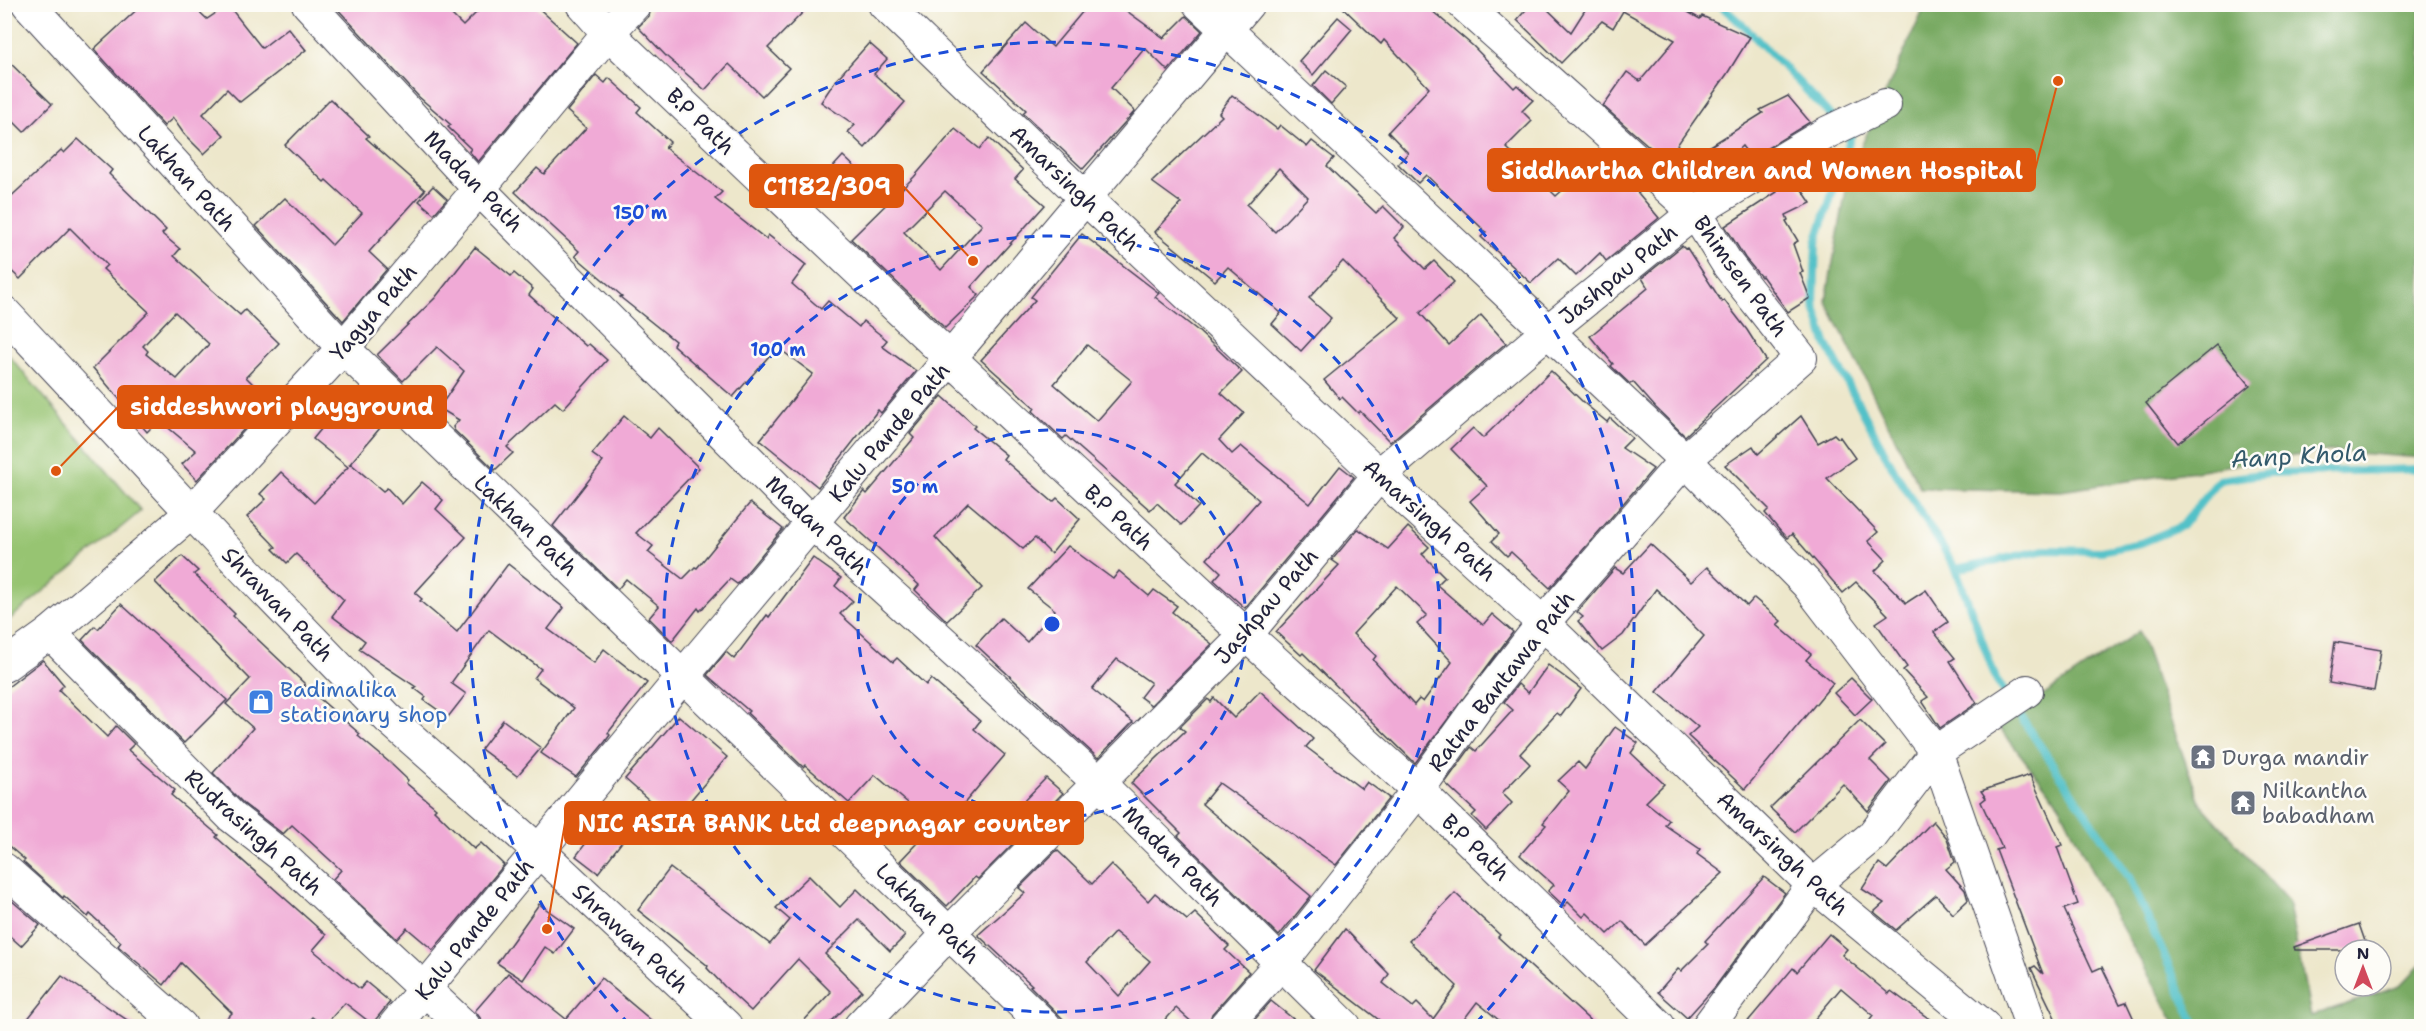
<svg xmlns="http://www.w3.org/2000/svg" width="2426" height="1031" viewBox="0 0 2426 1031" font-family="'Shantell Sans',sans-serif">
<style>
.green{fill:#97c472;stroke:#5c7356;stroke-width:1.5}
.forest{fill:#79aa64;stroke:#4e6650;stroke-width:1.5}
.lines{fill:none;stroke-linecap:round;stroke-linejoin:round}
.stream{stroke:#53c1c8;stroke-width:8}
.building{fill:#f0aad6;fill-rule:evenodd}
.minor-casing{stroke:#404051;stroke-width:34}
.minor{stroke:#fff;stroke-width:32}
.ring{fill:none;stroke:#1d4ed8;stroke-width:3;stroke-dasharray:10 8}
.labels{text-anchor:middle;stroke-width:5;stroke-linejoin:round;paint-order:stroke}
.street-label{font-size:22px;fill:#22223b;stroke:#fdfcf7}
.shop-label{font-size:22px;fill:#366cbe;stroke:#fdfcf7;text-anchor:start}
.worship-label{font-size:22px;fill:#5b616d;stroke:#fdfcf7;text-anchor:start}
.water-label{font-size:24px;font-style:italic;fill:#335a6c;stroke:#fdfcf7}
.centre{fill:#1d4ed8;stroke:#fdfcf7;stroke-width:3}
.ring-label{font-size:18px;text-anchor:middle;font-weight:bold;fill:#1d4ed8;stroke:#fdfcf7;stroke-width:5;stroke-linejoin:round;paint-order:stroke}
.leader{fill:none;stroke:#de560e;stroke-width:2}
.callout-dot{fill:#de560e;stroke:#fdfcf7;stroke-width:2}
.callout{fill:#de560e;stroke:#de560e;stroke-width:2}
.callout-label{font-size:24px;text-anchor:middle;font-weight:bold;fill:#fff}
</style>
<rect width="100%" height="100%" fill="#fdfcf7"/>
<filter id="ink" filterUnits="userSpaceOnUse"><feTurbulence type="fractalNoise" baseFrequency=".0167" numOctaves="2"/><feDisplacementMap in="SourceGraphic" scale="12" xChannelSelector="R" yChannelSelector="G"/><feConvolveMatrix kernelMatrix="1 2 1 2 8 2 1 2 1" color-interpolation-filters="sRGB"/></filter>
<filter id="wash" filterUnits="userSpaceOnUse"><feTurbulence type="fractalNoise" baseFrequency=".008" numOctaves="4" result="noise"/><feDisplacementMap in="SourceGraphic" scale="24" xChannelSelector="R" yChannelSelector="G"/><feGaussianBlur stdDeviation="1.35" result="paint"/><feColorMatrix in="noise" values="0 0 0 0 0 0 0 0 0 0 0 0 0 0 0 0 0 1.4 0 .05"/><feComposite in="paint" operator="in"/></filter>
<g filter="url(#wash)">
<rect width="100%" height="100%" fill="#ede7cb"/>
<!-- green -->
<path class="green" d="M5,351L141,511L5,623H4Z"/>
<!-- forest -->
<g class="forest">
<path d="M1924,5H2421V458L2328,451L2061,491L1920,488L1826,301L1849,173L1925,6Z"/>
<path d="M2139,631L2200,803L2288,901L2311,1016L2400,986L2421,964V1026H2177L2102,892L2059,804L1998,726Z"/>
</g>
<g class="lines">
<!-- stream -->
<g class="stream">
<path d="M1719,4L1746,28L1835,120"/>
<path d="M1848,133L1851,136L1816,243L1814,304L1826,343L1894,470L1956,569L1996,679L2008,697"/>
<path d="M1956,569L2045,550L2101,551L2141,543L2182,526L2219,480L2268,473L2422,469"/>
<path d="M2014,707L2129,877L2196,1026"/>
</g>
</g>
<g id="blocks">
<!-- building -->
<g class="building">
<path d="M143,4H191L207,19L228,5L262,48L288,28L306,50L240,102L227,89L203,114L224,135L204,154L184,134L173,118L164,126L94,49Z"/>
<path d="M333,4H441L463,26L485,4H534L577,43L478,162L469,151L471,149L448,127L451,125L419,97Z"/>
<path d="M652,4H811L768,48L789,68L762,96L729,64L705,90L667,57L638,27L649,16Z"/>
<path d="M1089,4H1117L1164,38L1186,16L1202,31L1168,71L1145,48L1111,88L1135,111L1083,169L1023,113L1026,110L983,71L1026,23L1053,47Z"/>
<path d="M1339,4H1424L1473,46L1514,88L1517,85L1533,100L1522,111L1532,121L1506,147L1556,196L1603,154L1636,183L1633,187L1659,218L1606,261L1600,253L1576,276L1558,258L1531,283L1481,237L1486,232L1426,175L1418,183L1398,164L1408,153L1388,132L1429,88L1384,40L1381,44Z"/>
<path d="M1531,4H1542L1571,32L1585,10L1575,4H1674L1700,19L1702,16L1750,37L1727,74L1666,161L1603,106L1627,72L1640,81L1675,40L1623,11L1613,28L1602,21L1561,63L1517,20Z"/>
<path d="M1338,17L1352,29L1313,75L1299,61Z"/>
<path d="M869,43L887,59L874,74L905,102L865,148L848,132L855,125L821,102L835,81Z"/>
<path d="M4,57L52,104L24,132L4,112Z"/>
<path d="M1326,70L1346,87L1331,104L1313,86Z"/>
<path d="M596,75L605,83L609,78L641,107L637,112L670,142L665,148L722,192L715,199L766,239L768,235L806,265L792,284L821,309L828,301L859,327L863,321L887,340L882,346L916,371L881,413L878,410L818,487L760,440L813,374L777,347L733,397L673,345L675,341L620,297L622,296L575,256L579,251L515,192L537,168L544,174L586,128L567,111Z"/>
<path d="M1232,95L1277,129L1280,125L1307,147L1312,141L1334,158L1327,166L1376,213L1383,206L1404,227L1394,238L1425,269L1434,261L1454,282L1420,313L1449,345L1481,315L1506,343L1390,442L1360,411L1358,413L1342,397L1340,399L1324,380L1400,318L1343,261L1309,298L1331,318L1301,351L1272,324L1281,313L1228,267L1215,281L1155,232L1181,203L1152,182L1222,116L1219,113ZM1279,168L1308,197L1275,232L1247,205Z"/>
<path d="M1788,96L1810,122L1751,158L1742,146L1697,189L1675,168L1763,113L1760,110Z"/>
<path d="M330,99L369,136L366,138L425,190L369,252L387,269L343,321L256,226L285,198L332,245L362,213L326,180L324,182L285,145Z"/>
<path d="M955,129L980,149L989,138L1023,170L1015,179L1045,205L971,287L979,295L945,328L851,239L914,177ZM945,191L982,225L941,270L904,232Z"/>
<path d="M78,139L112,170L109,174L166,230L162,234L180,249L174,256L240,315L245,310L279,343L246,377L270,401L197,480L182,464L196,451L159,420L147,432L93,368L149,312L103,269L107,265L70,228L20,279L4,264V203L61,150L64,153ZM175,312L209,344L177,379L146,354L148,351L143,346Z"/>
<path d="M843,156L859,171L826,206L810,192Z"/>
<path d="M1792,175L1811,203L1786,215L1788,220L1786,221L1798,241L1793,244L1803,272L1800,273L1810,298L1788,312L1762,276L1761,277L1745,258L1725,226L1777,192L1772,186Z"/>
<path d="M433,186L447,199L434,214L419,201Z"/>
<path d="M1082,234L1159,293L1155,297L1197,330L1242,372L1221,393L1244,413L1219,440L1232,454L1241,446L1310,504L1340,466L1354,477L1245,608L1214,580L1221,572L1207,559L1259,500L1202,453L1175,483L1199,506L1181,525L1157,503L1150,510L1066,436L1063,439L1033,411L1035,408L981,360L1035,300L1031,297ZM1087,345L1132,381L1097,421L1054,384Z"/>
<path d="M1682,246L1685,249L1687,248L1722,302L1724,300L1747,330L1766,360L1685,436L1656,408L1633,382L1630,384L1611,366L1613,364L1590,336L1648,288L1642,278Z"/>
<path d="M475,247L511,276L514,273L533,289L529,295L586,346L589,344L607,360L563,409L555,402L507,447L513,453L495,470L454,430L453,427L459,420L439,408L464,371L437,347L403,381L377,355L435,298Z"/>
<path d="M2217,345L2250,385L2178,443L2146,403Z"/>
<path d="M1551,371L1584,403L1607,422L1610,418L1632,438L1622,448L1653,469L1550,588L1511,552L1507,556L1492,541L1499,534L1470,501L1487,486L1451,449L1473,428L1483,438Z"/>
<path d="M942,396L975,426L973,428L1006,455L1003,459L1053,502L1057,498L1080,519L1051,554L1035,538L1023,549L968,503L935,537L982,588L947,621L915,590L919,585L844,517L864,491L867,494L914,438L910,434Z"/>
<path d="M345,400L380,428L349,465L351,464L383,491L387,488L402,504L422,482L443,500L436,509L466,537L415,593L422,599L420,601L457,632L508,564L564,608L548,629L594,663L604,649L647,683L608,733L610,735L605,742L576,777L541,753L574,708L534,678L541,669L489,630L451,683L466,694L448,717L424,700L426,697L414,688L416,687L359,649L365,641L332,616L344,600L296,554L287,563L273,549L276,547L247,517L266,499L260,494L281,472L314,503L348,467L313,439Z"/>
<path d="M624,416L650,438L658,428L699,468L636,533L653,546L648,552L683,579L695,567L697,568L750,503L783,529L737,584L730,579L700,611L698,608L672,641L649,618L659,606L626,579L618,589L553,526L603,462L592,454Z"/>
<path d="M1801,416L1818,443L1834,434L1838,438L1840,437L1855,458L1827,478L1878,532L1868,541L1886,560L1875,571L1906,603L1926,590L1948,622L1934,632L1955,658L1950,661L1977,703L1940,728L1922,701L1928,697L1903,670L1907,667L1876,623L1888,615L1856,582L1843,593L1792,534L1787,538L1781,532L1765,513L1769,509L1725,465L1753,446L1758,454Z"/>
<path d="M1408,527L1429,547L1422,554L1445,577L1437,585L1483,625L1492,614L1513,632L1415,763L1303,653L1301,655L1276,632L1339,565L1332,560L1358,529L1388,549ZM1397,586L1427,615L1417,624L1452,662L1423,702L1419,699L1414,705L1373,660L1376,656L1353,634Z"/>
<path d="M1650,544L1691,582L1707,567L1747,606L1754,598L1781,621L1777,625L1811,654L1806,660L1833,683L1745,789L1688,736L1698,727L1657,692L1704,636L1656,589L1623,635L1602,651L1578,621L1583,617L1577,612L1615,568L1623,573Z"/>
<path d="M1068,546L1113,579L1119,571L1149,596L1154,590L1177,606L1172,612L1212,644L1151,705L1140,697L1151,683L1117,659L1092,689L1133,722L1098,758L976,645L1001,618L1027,642L1055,610L1028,589Z"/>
<path d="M182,556L198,571L194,574L235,614L233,616L305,684L304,685L360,734L358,736L389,762L408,780L406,783L436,808L434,810L474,849L481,843L504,865L433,950L407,928L397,939L333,879L341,870L292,825L283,834L244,804L213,773L253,728L226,704L250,679L155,582Z"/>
<path d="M813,558L841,578L835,586L853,601L840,614L893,662L897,658L926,685L931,679L980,721L974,729L1005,755L956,813L985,841L1046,778L1063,793L978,879L975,877L947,906L900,861L934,825L875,775L849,803L805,765L803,767L747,713L749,711L707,675L726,652L734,659L767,615L769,617Z"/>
<path d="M121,604L227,700L184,743L82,640L95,626L98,629Z"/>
<path d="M2335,642L2381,650L2374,691L2329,683Z"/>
<path d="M43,660L64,685L59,690L107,737L116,726L134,744L128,750L175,790L171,795L218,835L216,837L326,935L313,950L360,989L366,982L390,1002L372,1024L345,1003L324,1026L312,1017L304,1026H219L232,1013L181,963L164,985L118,946L121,942L90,914L88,917L64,896L63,898L23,862L25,860L4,842V690Z"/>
<path d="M1548,665L1581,689L1561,716L1557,713L1520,754L1530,764L1502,793L1512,803L1486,830L1472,816L1476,812L1445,783L1471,747L1476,751L1513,710L1504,702L1518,684L1528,693Z"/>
<path d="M1851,678L1872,699L1855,715L1834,693Z"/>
<path d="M1260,691L1313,739L1306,747L1362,789L1367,782L1389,798L1336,865L1219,783L1202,804L1311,896L1279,936L1178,836L1181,833L1131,783L1185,731L1180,727L1208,699L1211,702L1214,698L1234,718Z"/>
<path d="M679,716L727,757L673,821L625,779Z"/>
<path d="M503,720L541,748L517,776L481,749Z"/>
<path d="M1860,720L1885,745L1870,760L1891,781L1868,811L1843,784L1795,832L1770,808Z"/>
<path d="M1615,727L1638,743L1631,753L1664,784L1646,802L1669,820L1665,825L1700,849L1697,854L1723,873L1645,945L1622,921L1608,934L1587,913L1583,917L1568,902L1564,906L1548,891L1554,885L1520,855L1546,825L1543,823L1569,791L1558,781L1578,762L1585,769Z"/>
<path d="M2030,775L2062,845L2057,847L2078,904L2064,909L2093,971L2102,967L2120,1004L2126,1002L2137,1026H2059L2031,968L2035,966L2043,974L1996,850L2002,848L1981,802L1986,798L1981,791Z"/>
<path d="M606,817L628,834L598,873L576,856Z"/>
<path d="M1933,821L1947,838L1955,862L1946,869L1965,890L1968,900L1953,914L1936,895L1896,930L1874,912L1884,903L1862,889L1879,863L1887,869Z"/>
<path d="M1057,850L1092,884L1111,864L1148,901L1155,893L1187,920L1195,913L1229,946L1225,950L1249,972L1212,1014L1208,1026H1196L1176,1008L1160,1026H1070L1030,986L1032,985L978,935L1025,893L1019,888ZM1115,932L1150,961L1119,996L1087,962Z"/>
<path d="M670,868L770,944L790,920L776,908L809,876L840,907L857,889L905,936L890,951L859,920L825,954L862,991L827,1026H799L831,992L798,959L751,1011L724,986L707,968L708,966L638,910Z"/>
<path d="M1764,877L1785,893L1715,987L1687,1018L1658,992L1678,969L1681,971L1708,944L1705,941Z"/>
<path d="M1455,893L1500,935L1498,937L1596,1026H1506L1477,1002L1459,1026H1387L1314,970L1345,929L1389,974L1383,983L1413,1007L1417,1003L1433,1019L1457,986L1409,941Z"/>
<path d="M4,894L40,925L21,946L4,931Z"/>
<path d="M539,904L574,929L555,954L545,947L523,980L497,963Z"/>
<path d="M2359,924L2368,950H2295L2294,947Z"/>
<path d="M1829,934L1847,949L1842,955L1889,994L1891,991L1939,1026H1865L1873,1015L1841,988L1809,1026H1744L1793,968L1797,972Z"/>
<path d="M508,973L566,1019L601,978L658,1026H486L475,1011Z"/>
<path d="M62,976L136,1026H22Z"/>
<path d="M1271,1001L1302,1026H1249Z"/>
</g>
</g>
</g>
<g filter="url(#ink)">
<use href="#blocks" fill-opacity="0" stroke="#404051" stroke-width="1.5"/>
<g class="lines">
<!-- minor casing -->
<g class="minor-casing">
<g id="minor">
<path d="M28,4L343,348L1045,1026"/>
<path d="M308,4L479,189L812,523L1099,783L1345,1026"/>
<path d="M582,4L608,33L950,358L1246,635L1418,790L1659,1026"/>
<path d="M884,4L1085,198L1379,475L1543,623L1813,885L1984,1026"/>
<path d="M1199,4L1685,460L1807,584L1936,752L2031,1026"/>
<path d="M4,312L246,571L388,718L538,850L726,1026"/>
<path d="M50,633L232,817L282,856L464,1026"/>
<path d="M4,666L50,633L191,513L343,348L479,189L608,33L635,4"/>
<path d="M4,869L181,1026"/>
<path d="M394,1026L683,676L1248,4"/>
<path d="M860,1026L949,933L1246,635L1379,475L1548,331L1695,212L1828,132L1885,105"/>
<path d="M1225,1026L1281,963L1418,790L1476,709L1543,623L1685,460L1801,358L1728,265L1695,212L1463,4"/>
<path d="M1708,1026L1813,885L1872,836L1936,752L2027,691"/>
</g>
</g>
<!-- minor -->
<use href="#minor" class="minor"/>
</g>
</g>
<!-- distance rings -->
<g class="ring">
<circle cx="1052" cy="624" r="194"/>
<circle cx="1052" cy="624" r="388"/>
<path d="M630 1025A582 582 0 1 1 1474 1025"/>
</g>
<!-- icons -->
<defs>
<g id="shop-square" transform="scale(1.35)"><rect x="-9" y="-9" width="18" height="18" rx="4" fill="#3f7fe0" stroke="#fdfcf7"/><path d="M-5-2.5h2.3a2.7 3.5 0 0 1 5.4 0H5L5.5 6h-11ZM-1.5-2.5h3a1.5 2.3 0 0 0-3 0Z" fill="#fff"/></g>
<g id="temple-square" transform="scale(1.35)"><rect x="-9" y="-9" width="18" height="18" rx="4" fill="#6b7280" stroke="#fdfcf7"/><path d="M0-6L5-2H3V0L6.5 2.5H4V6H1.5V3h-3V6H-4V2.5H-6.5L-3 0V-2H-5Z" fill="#fff"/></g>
</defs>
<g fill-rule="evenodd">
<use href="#shop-square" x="261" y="702"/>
<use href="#temple-square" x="2203" y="757"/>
<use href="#temple-square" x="2243" y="803"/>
</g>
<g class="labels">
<!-- street labels -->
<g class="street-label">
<text transform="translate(701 121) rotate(44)" y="8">B.P Path</text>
<text transform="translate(187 178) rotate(48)" y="8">Lakhan Path</text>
<text transform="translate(474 181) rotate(46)" y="8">Madan Path</text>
<text transform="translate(1075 188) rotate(44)" y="8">Amarsingh Path</text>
<text transform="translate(1618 274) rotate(-39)" y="8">Jashpau Path</text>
<text transform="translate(1741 276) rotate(54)" y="8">Bhimsen Path</text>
<text transform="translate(373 312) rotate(-49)" y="8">Yagya Path</text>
<text transform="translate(889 432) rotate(-50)" y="8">Kalu Pande Path</text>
<text transform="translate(1119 517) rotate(43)" y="8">B.P Path</text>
<text transform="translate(1430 520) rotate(42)" y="8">Amarsingh Path</text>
<text transform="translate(526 525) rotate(44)" y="8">Lakhan Path</text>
<text transform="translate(817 525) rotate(44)" y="8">Madan Path</text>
<text transform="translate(278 604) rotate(46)" y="8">Shrawan Path</text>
<text transform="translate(1266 606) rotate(-49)" y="8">Jashpau Path</text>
<text transform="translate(1501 681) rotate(-52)" y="8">Ratna Bantawa Path</text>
<text transform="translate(254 832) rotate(42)" y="8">Rudrasingh Path</text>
<text transform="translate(1476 847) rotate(44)" y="8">B.P Path</text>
<text transform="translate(1783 853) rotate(43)" y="8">Amarsingh Path</text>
<text transform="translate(1173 856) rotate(45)" y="8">Madan Path</text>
<text transform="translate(928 913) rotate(44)" y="8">Lakhan Path</text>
<text transform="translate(474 929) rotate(-51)" y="8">Kalu Pande Path</text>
<text transform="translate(631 938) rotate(43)" y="8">Shrawan Path</text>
</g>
<!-- shop labels -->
<g class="shop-label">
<text x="280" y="697">Badimalika<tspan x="280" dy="25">stationary shop</tspan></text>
</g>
<!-- worship labels -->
<g class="worship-label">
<text x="2222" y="765">Durga mandir</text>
<text x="2262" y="798">Nilkantha<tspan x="2262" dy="25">babadham</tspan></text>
</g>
<!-- water labels -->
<g class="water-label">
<text transform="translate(2299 456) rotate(-3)" y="8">Aanp Khola</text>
</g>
</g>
<circle cx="1052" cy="624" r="9" class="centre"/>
<g class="ring-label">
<text x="640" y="219">150 m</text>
<text x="778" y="356">100 m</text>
<text x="915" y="493">50 m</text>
</g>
<!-- callouts -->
<path class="leader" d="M2058 81L2035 170M973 261L903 186M56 471L118 407M547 929L565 823"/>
<g class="callout-dot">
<circle cx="2058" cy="81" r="6"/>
<circle cx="973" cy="261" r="6"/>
<circle cx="56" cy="471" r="6"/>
<circle cx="547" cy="929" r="6"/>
</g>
<g class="callout">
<rect x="1488" y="149" width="547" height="42" rx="6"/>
<rect x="750" y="165" width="153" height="42" rx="6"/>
<rect x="118" y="386" width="328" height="42" rx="6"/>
<rect x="565" y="802" width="518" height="42" rx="6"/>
</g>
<g class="callout-label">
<text x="1762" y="179">Siddhartha Children and Women Hospital</text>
<text x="827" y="195">C1182/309</text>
<text x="282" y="415">siddeshwori playground</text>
<text x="824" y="832">NIC ASIA BANK Ltd deepnagar counter</text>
</g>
<!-- margin -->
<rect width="2426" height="1031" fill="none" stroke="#fdfcf7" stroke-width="24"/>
<!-- north arrow -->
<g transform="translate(2363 968)"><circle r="28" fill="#fdfcf7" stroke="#a5a5ac" stroke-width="1.5"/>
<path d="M0-4.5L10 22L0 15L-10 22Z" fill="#d1495b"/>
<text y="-9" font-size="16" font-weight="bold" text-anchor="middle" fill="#22223b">N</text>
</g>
</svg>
